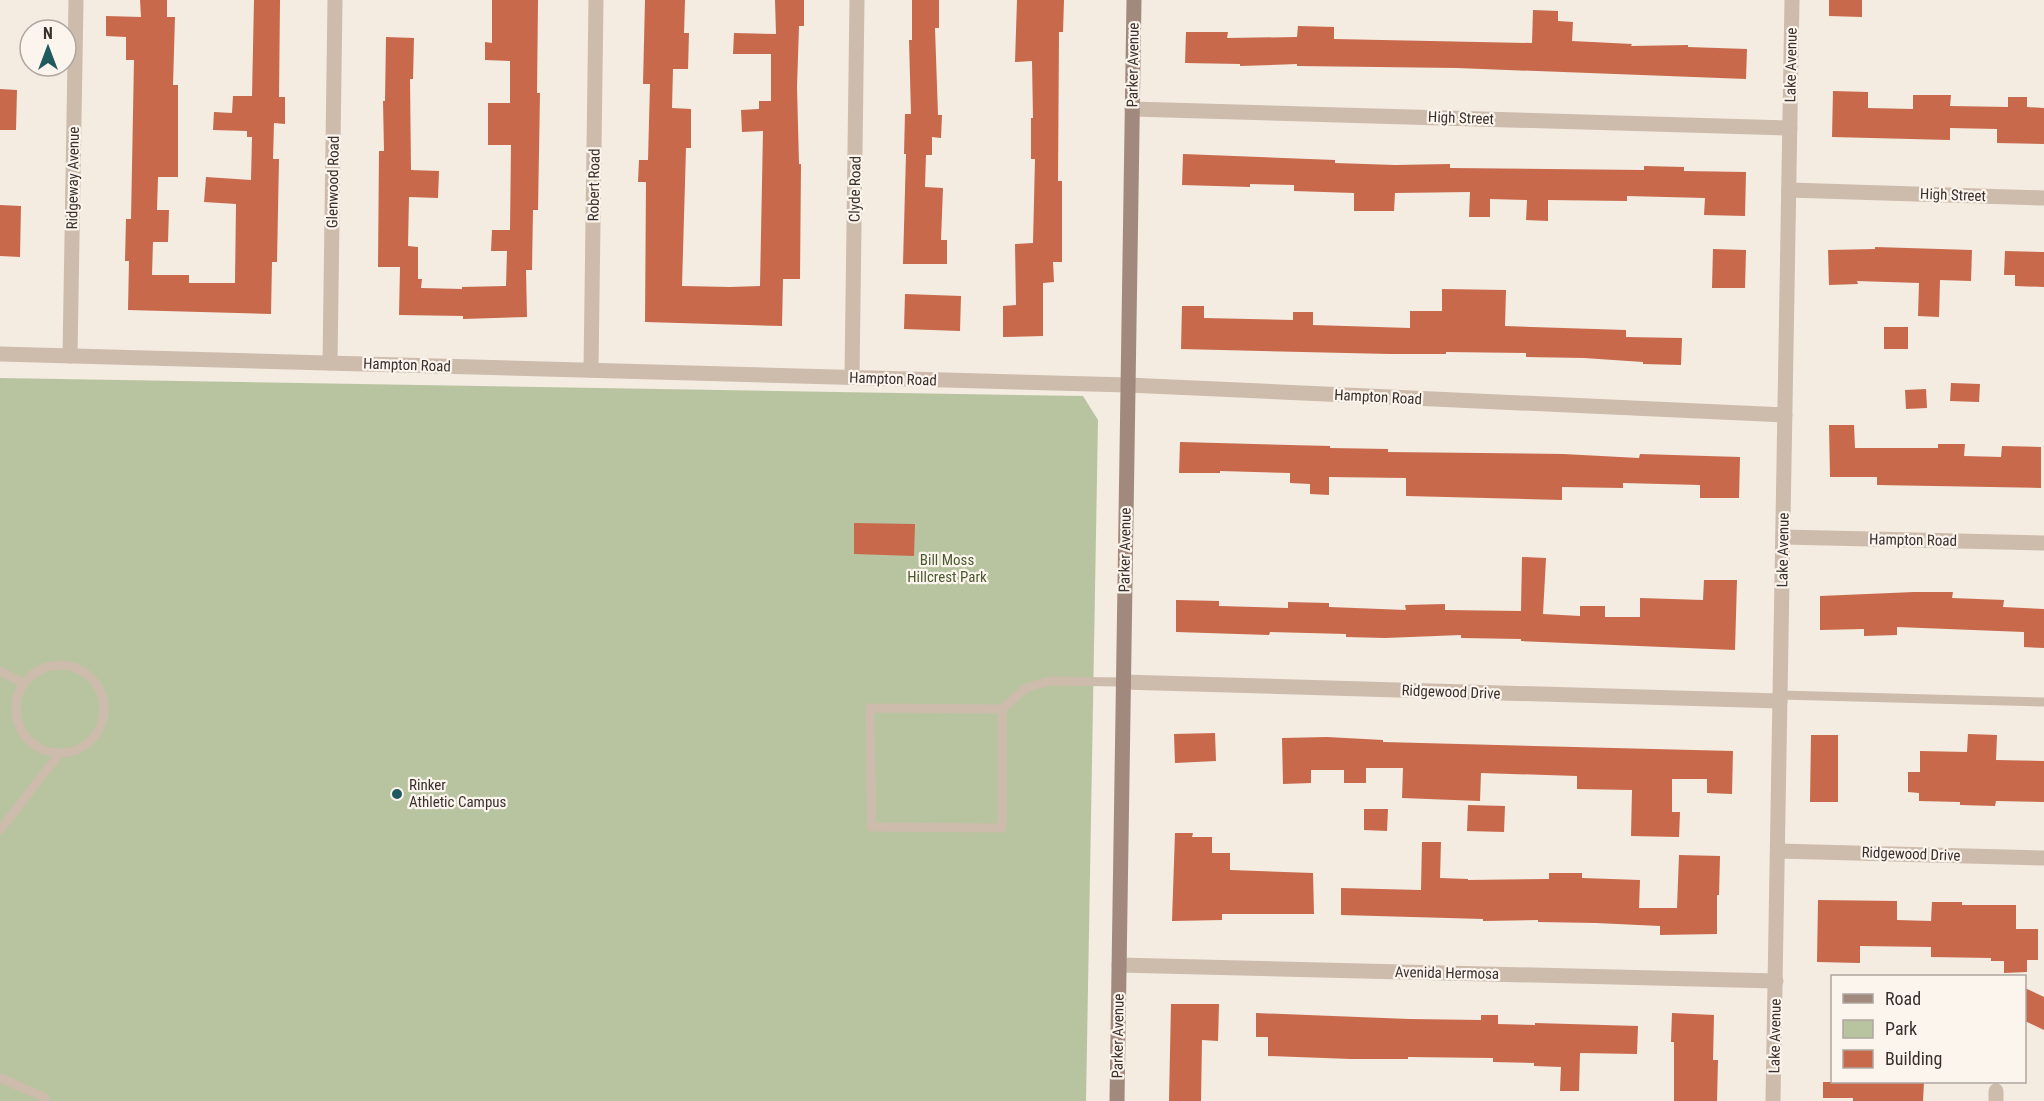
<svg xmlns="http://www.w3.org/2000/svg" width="2044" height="1101" viewBox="0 0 2044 1101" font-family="'Roboto Condensed',sans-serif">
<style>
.green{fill:#b8c4a0}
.building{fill:#c8694b}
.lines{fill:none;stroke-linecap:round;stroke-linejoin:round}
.lane{stroke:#cdbbac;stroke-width:9}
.street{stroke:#cdbbac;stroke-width:15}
.secondary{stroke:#a18a7d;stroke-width:15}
.poi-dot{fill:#1f5a5e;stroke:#fbf5ee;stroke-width:2}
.labels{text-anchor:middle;stroke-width:4.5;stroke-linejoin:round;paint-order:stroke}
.street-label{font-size:15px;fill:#3b302b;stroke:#fbf5ee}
.park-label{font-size:15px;fill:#4a5a2e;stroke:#fbf5ee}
.poi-label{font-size:15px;fill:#3b302b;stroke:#fbf5ee;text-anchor:start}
</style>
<rect width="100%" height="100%" fill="#f4ebe1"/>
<!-- green -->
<path class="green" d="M0,378L1083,396L1098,420L1086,1101H0Z"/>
<!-- building -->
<g class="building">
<path d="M140,0H167V17H175L173,85H178V177H158L157,210H169L168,242H153L152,275H189V283H235L236,204L204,202L206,177L251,180L252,137H247V131L213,130L214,112L232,113L233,96H252L254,0H280L279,97H285V124L274,123L273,159H279L277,262H272L271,314L128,310L129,261H125L126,219H131L134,60H126V37L106,36V16L141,17Z"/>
<path d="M492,0H538L537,93H540L538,210H533L532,270H526L527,317L463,319V316L399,315L400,267H378L379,151H384L383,101H385L386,37L414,38L413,79H410L411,170L439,171L438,198L409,197L408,246L418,247V279H422L421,288L462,289V287L506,286L507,251H491L492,230H510L511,145H488V103H510V61L485,60V42L492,43Z"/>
<path d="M645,0H685L684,33H689L688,69H673L672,108L691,109V148H686L682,286L730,287L760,286L763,131L742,132L741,110L759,109V101H771V54H733L734,33L776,34L775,0H804V26H799L797,87L799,164H801L800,279H783L782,326L645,322L646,182H638L639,160H648L650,84H643Z"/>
<path d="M912,0H939V28H935L938,115H942L941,138L932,137V155H926L925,187L943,188L941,240H947V264H903L906,154H904L905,114H911L909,40H912Z"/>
<path d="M1017,0H1064L1063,32H1059L1058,181H1062V262H1053L1054,282L1043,283V336L1003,337V306L1016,305L1015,244L1033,243L1035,159H1031V118H1033L1032,61L1015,62Z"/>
<path d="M1829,0H1862V17L1829,16Z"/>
<path d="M1533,10L1558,11V21L1573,22L1572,41L1632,44L1631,46L1688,45V47L1747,49L1746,79L1457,68L1297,66V64L1240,66V64L1185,63L1186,32H1228L1227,38L1297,37L1298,26L1334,27V39L1532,43Z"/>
<path d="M0,89L17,90L16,130H0Z"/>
<path d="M1833,91L1868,92V108L1913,109V95H1951L1950,106L2008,107V97H2027V107L2044,108V144L1997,143V129L1950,128V140L1832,137Z"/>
<path d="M1183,154L1335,160V163L1395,165L1450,164V168L1644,170V166L1684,167V171L1746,172L1745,216L1704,215L1705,198L1627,196V201L1548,200V221L1526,220L1527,200L1490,199V217H1469L1470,192L1395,193L1394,211H1354V193L1294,191V185L1250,184V187L1182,185Z"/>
<path d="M0,205L21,206L20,257L0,256Z"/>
<path d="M1875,247L1972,250L1971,281L1940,280L1939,317L1918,316L1919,283L1857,281L1858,284L1829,285L1828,250L1875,249Z"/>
<path d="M1713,249L1746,250L1745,288H1712Z"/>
<path d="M2005,251L2044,252V287L2015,286V275H2004Z"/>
<path d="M1442,289L1506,290L1505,326L1626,330V337L1682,338L1681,365L1643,364V362L1584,358L1526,357V353L1446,352V354H1390L1181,349L1182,306H1204V318L1293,320V312H1313V325L1410,328V311H1442Z"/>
<path d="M905,294L961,296L960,331L904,329Z"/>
<rect x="1884" y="327" width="24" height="22"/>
<path d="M1951,383L1980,384L1979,402L1950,401Z"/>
<path d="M1926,389L1927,408L1906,409L1905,390Z"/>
<path d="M1829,425H1854L1855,448H1938V444H1965L1964,456L2001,457L2002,446L2041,447V488L1877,485V477H1830Z"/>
<path d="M1180,442L1330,446V448L1388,449V452L1563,454L1639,458L1640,454L1740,457L1739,498H1700V485L1623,483V488L1562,487V500L1406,496V478L1329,477V495L1310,494V484L1290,483V473L1220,471V473H1179Z"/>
<path d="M854,523L915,524L914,556L854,554Z"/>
<path d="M1522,557L1546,558L1543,614L1580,616V606H1605V617H1640V598L1703,600L1704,580H1737L1735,650L1521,641V639L1461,638V635L1385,638L1346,637V634L1270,632L1269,635L1176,632V600L1219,601V606L1288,608V602L1329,603V607L1406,610L1405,605L1445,604V610L1521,611Z"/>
<path d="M1914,592H1953L1952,598L2004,600L2003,607L2044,609V648L2024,647V632L1897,627V635L1864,636V629L1820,630V596Z"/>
<path d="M1215,733L1216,761L1175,763L1174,734Z"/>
<path d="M1968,734L1997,735L1996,760L2044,761V802L1996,801L1995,806L1960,805V802L1919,801V793L1908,792V772H1920V751L1967,752Z"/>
<path d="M1811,735H1838V802H1810Z"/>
<path d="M1327,737L1383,740V742L1733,751L1732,794L1707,793V779H1672V812H1680L1679,837L1631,836L1632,790L1577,789V776L1481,773L1480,801L1402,798L1403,768H1366V783H1344V770H1311V783L1283,784L1282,738Z"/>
<path d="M1468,805L1505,806L1504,832L1467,831Z"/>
<path d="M1364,809H1388L1387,831L1364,830Z"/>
<path d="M1175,833H1193L1192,837H1212V853H1230V870L1313,873L1314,914H1222V920L1172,921Z"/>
<path d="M1422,842H1441L1440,878L1468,879V880L1549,879V873H1582V878L1640,880L1639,908H1677L1679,855L1720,856L1719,895H1717V934L1660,935V926L1596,923L1538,922V920L1483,921V919L1341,915V888L1421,890Z"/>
<path d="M1818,900L1897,901V920L1931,921L1932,902H1962V905H2016V929H2038V960H2027V972L2004,973V961H1991V958L1931,957V947L1860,946V963L1817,962Z"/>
<path d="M2025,988L2044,997V1030L2025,1021Z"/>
<path d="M1171,1004H1219L1218,1041L1202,1040L1201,1101H1169Z"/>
<path d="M1256,1013L1409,1019L1481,1020V1015H1498V1024L1535,1025V1023L1638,1026L1637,1054L1580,1053L1579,1091H1560L1561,1067L1534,1066V1063L1493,1062V1058L1408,1057V1059H1351L1268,1056V1037H1256Z"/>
<path d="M1672,1013L1714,1015L1713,1060H1718L1717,1101H1674V1042H1671Z"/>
<path d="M1823,1082H1924L1923,1101H1853V1098H1823Z"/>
</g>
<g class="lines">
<!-- lane -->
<g class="lane">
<circle cx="60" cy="709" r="44"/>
<path d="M0,671L24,684"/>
<path d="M1780,695L2044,702"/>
<path d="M1002,709L870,708L872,827L1002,828V709L1026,688L1050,681L1122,682"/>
<path d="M0,830L59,754"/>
<path d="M0,1078L44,1097L46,1101"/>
</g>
<!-- street -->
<g class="street">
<path d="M1132,109L1790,128"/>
<path d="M1789,190L2044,198"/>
<path d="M0,354L1128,385L1785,415"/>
<path d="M70,356L76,0"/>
<path d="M330,363L335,0"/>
<path d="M591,370L596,0"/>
<path d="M852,377L857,0"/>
<path d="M1783,537L2044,543"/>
<path d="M1122,682L1780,701"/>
<path d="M1778,851L2044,858"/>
<path d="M1119,965L1776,981"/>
<path d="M1773,1101L1792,0"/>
<path d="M1996,1101V1091"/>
</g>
<!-- secondary -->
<path class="secondary" d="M1117,1101L1134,0"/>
</g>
<!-- markers -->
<circle class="poi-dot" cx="397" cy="794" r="6"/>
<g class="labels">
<!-- street labels -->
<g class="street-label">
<text transform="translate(1133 65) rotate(-89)" y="5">Parker Avenue</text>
<text transform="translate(1791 65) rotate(-89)" y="5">Lake Avenue</text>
<text transform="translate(1461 118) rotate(2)" y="5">High Street</text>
<text transform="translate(73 178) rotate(-89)" y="5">Ridgeway Avenue</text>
<text transform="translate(333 182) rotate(-89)" y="5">Glenwood Road</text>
<text transform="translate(594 185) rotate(-89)" y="5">Robert Road</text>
<text transform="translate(855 189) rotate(-89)" y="5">Clyde Road</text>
<text transform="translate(1953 195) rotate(2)" y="5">High Street</text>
<text transform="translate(407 365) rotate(2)" y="5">Hampton Road</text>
<text transform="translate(893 379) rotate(2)" y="5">Hampton Road</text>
<text transform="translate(1378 397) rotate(3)" y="5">Hampton Road</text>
<text transform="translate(1913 540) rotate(1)" y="5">Hampton Road</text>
<text transform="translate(1125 550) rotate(-89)" y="5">Parker Avenue</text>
<text transform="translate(1783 550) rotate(-89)" y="5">Lake Avenue</text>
<text transform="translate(1451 692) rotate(2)" y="5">Ridgewood Drive</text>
<text transform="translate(1911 854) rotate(2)" y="5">Ridgewood Drive</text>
<text transform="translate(1447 973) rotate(1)" y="5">Avenida Hermosa</text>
<text transform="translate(1118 1036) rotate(-89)" y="5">Parker Avenue</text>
<text transform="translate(1775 1036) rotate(-89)" y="5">Lake Avenue</text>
</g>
<!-- park labels -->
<g class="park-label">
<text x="947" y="565">Bill Moss<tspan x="947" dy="17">Hillcrest Park</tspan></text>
</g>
<!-- poi labels -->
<g class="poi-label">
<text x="409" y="790">Rinker<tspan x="409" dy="17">Athletic Campus</tspan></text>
</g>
</g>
<!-- legend -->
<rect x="1831" y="975" width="195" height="108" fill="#fbf5ee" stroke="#aea6a0" stroke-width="1.5"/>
<rect x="1843" y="994" width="30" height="9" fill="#a18a7d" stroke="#aea6a0" stroke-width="1.5"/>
<text x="1885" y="1005" font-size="18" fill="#3b302b">Road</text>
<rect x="1843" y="1020" width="30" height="18" fill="#b8c4a0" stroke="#aea6a0" stroke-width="1.5"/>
<text x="1885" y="1035" font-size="18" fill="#3b302b">Park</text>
<rect x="1843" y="1050" width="30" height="18" fill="#c8694b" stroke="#aea6a0" stroke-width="1.5"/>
<text x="1885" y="1065" font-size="18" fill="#3b302b">Building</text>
<!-- north arrow -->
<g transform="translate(48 48)"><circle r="28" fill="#fbf5ee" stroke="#aea6a0" stroke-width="1.5"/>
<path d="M0-4.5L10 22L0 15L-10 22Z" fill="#1f5a5e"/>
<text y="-9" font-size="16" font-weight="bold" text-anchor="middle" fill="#3b302b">N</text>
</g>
</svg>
